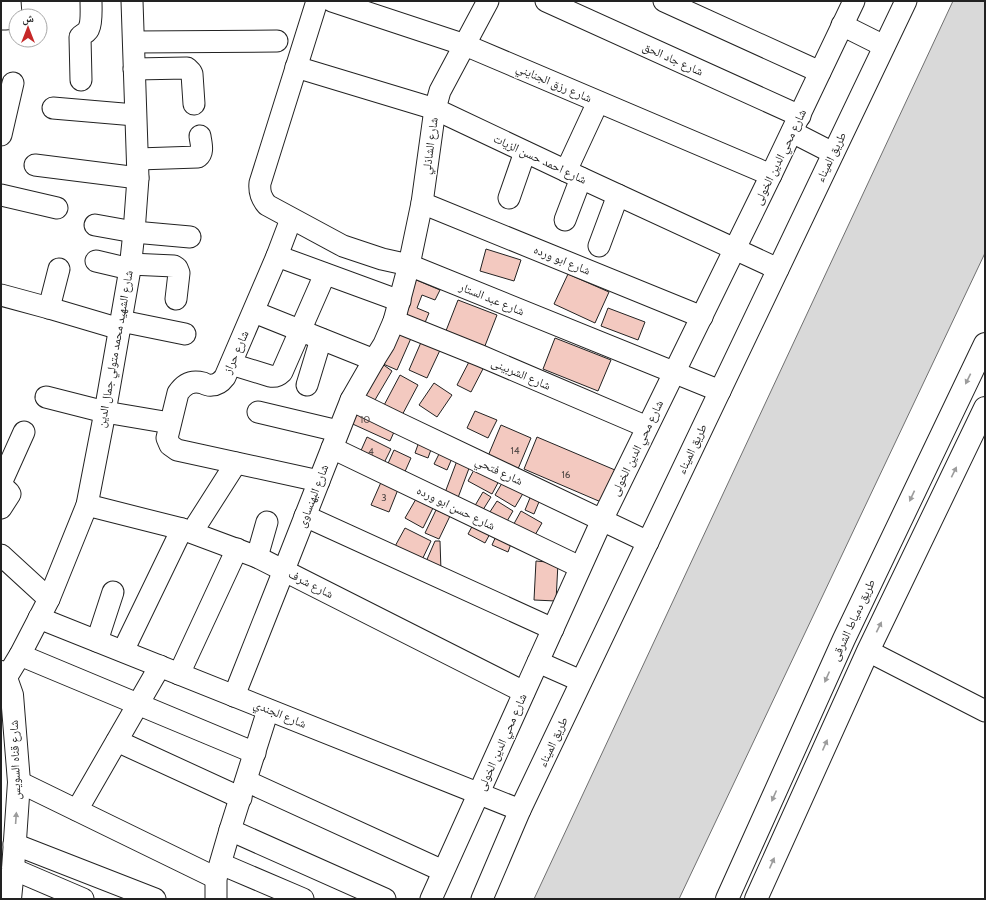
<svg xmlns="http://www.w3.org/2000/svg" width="986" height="900" viewBox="0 0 986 900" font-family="Cabin,'Noto Naskh Arabic',sans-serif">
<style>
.water{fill:#d9d9d9;stroke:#6f6f6f}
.building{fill:#f3c9c0;stroke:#222}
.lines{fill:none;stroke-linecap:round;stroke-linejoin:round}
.minor-casing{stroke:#222;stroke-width:23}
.major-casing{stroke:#222;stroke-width:24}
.highway-casing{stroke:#222;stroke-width:24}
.minor{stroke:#fff;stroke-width:21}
.major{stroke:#fff;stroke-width:22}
.highway{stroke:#fff;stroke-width:22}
.oneway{fill:#9c9c9c}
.labels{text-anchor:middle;stroke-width:3;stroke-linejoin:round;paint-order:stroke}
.number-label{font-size:10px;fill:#564c4a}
.street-label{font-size:12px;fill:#222;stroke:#fff}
</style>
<rect width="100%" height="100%" fill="#fff"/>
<!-- water -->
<path class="water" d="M953,1H985V253L679,899H534Z"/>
<!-- building -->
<g class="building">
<path d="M486,249L521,260L514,281L480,271Z"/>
<path d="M568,274L609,292L595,323L554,304Z"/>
<path d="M414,279L440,290L435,300L422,295L417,308L429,313L424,325L400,315Z"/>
<path d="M458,300L497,315L481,356L442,341Z"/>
<path d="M608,308L645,322L638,340L601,326Z"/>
<path d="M395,329L412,336L397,370L381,363Z"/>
<path d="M555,338L611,360L598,391L543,369Z"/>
<path d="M422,340L441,348L427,378L409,370Z"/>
<path d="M471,358L485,365L471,392L457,385Z"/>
<path d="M381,363L392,371L372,405L358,397Z"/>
<path d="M400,375L418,385L400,419L382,409Z"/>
<path d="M434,383L452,395L437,417L419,405Z"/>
<path d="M354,403L398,423L390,441L346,421Z"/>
<path d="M475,411L497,420L488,438L467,428Z"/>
<path d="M501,425L531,438L518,469L488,456Z"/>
<path d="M367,437L391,449L382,467L359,455Z"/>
<path d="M537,437L615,470L601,502L524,469Z"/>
<path d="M420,439L433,444L428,458L415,453Z"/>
<path d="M394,450L411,458L403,476L386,468Z"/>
<path d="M441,450L453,456L447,470L434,464Z"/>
<path d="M458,458L471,463L456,503L443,498Z"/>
<path d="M476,466L500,479L492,494L468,481Z"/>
<path d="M505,478L525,490L515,507L495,495Z"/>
<path d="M382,480L399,487L389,512L371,505Z"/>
<path d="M483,492L491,497L481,513L473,509Z"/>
<path d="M532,493L541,497L534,514L525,510Z"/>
<path d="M416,499L433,508L423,528L405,518Z"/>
<path d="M497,501L513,511L503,528L486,518Z"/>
<path d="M436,510L450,516L439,539L425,533Z"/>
<path d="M521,511L542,523L531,542L510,531Z"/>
<path d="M475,521L492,530L485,543L468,534Z"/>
<path d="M405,528L431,541L420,564L393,550Z"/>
<path d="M497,534L512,541L508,552L492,545Z"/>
<path d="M435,541H440L441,571L425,564Z"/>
<path d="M536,561L558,563L556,601L534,600Z"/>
</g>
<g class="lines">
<!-- minor casing -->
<g class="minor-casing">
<g id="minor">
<path d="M317,1L260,183C259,192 261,198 267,205L343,246L382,259L409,265L720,391"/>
<path d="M332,1L465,45L771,175"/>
<path d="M546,1L800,116"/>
<path d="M664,1L820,72"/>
<path d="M1,19H6L10,17L11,15L10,1"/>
<path d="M842,25L884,46"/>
<path d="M134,42L277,41"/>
<path d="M296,67L435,109L581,178L778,269"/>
<path d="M134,69L187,68L191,72L192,74L194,104"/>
<path d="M81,80L80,37C83,33 88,33 89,28C92,22 91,8 91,1"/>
<path d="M53,108L135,115"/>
<path d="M792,132L833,153"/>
<path d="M1,135L13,83"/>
<path d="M138,159L198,157C204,152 201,144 200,136"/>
<path d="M35,165L138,178"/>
<path d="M566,171L598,102"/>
<path d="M1,195L57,208"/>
<path d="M509,198L525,152"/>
<path d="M422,203L702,317"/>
<path d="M291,219L277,256L225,377C222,381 217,385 212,385C209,386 205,384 203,383C192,380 184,384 178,393L167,438L170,445L177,450L319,481"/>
<path d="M565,220L581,178"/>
<path d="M95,225L134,232L190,237"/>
<path d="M599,246L618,195"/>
<path d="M277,256L400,301"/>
<path d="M96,261L130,269"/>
<path d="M130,264L174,266L177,268L179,273L176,299"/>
<path d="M1,295L49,308L120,329"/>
<path d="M49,308L59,269"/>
<path d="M254,312L374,360"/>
<path d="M121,321L185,334"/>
<path d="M394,321L481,356L647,427"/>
<path d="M231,364L270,376C275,377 278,376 282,372L325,274"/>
<path d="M307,385L321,339"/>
<path d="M46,397L105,412L170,423"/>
<path d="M351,400L398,423L648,542"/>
<path d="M258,412L338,431"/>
<path d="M332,448L580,567"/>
<path d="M87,505L182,529L257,557L524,692"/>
<path d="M1,508L10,494C8,489 1,489 2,481L24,432"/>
<path d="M305,516L553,629"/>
<path d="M192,532L236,463"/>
<path d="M1,555L49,599"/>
<path d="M257,557L267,522"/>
<path d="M39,618L520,810"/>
<path d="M97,641L113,592"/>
<path d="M123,651L182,529"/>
<path d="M868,651L985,711"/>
<path d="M20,655L255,753"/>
<path d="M538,662L581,681"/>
<path d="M179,674L237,549"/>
<path d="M6,678L20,655L49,599L87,505L105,412L130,269L134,232L138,178L132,1"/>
<path d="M234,696L284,570L332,448L351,400L374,360L384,344L394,321L409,265L422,203L435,109L440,91L488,1"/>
<path d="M117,741L241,798"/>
<path d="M246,781L443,871"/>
<path d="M19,782L216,878"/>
<path d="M77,810L160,666"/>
<path d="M230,830L385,899"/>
<path d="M14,844L155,899"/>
<path d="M221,864L303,899"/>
<path d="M13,869L83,899"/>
<path d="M216,899V878L230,830L268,710"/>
<path d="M431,899L602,520L771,175L854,1"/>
<path d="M482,899L520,810L906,1"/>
</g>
</g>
<!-- major casing -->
<g class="major-casing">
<path id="major" d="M1,672L6,678L12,695L19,782L13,869L10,899"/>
</g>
<!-- highway casing -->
<g class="highway-casing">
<g id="highway">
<path d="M727,899L844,639L985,344"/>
<path d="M756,899L868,651L985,408"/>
</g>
</g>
<!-- minor -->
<use href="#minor" class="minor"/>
<!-- major -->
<use href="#major" class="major"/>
<!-- highway -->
<use href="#highway" class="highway"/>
</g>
<!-- one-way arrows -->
<defs><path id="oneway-solid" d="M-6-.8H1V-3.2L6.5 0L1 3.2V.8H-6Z"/></defs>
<g class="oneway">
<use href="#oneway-solid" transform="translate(968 379) rotate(116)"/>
<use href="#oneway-solid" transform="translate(954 472) rotate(-64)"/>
<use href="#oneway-solid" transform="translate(912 496) rotate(115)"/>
<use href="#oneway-solid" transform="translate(879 627) rotate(-64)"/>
<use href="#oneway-solid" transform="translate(827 677) rotate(114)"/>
<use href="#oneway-solid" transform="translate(825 745) rotate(-66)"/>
<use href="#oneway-solid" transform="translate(774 796) rotate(114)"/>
<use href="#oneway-solid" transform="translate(16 818) rotate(-86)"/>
<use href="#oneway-solid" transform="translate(772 863) rotate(-66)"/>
</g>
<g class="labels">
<!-- number labels -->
<g class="number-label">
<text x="365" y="423">10</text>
<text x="515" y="454">14</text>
<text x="371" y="455">4</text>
<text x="566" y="478">16</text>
<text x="384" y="501">3</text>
</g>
<!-- street labels -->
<g class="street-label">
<text transform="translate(673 59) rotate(24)" y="4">شارع جاد الحق</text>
<text transform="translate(554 83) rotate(23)" y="4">شارع رزق الجنايني</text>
<text transform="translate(430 146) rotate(-82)" y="4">شارع الشاذلي</text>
<text transform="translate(780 157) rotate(-64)" y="4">شارع محي الدين الخولى</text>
<text transform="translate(831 157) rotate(-64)" y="4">طريق الميناء</text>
<text transform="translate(540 159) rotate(25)" y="4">شارع احمد حسن الزيات</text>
<text transform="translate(562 260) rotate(22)" y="4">شارع ابو ورده</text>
<text transform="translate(492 299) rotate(22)" y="4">شارع عبد الستار</text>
<text transform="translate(115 349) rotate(-80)" y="4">شارع الشهيد محمد متولي جمال الدين</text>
<text transform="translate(236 352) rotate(-66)" y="4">شارع حراز</text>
<text transform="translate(521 374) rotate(23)" y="4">شارع الشربينى</text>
<text transform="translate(637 448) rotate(-64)" y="4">شارع محي الدين الخولى</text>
<text transform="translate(692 449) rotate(-65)" y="4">طريق الميناء</text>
<text transform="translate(499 471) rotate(25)" y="4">شارع فتحي</text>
<text transform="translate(313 496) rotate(-69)" y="4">شارع البهنساوى</text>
<text transform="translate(456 508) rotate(26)" y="4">شارع حسن ابو ورده</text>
<text transform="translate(311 584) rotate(27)" y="4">شارع شرف</text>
<text transform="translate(853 620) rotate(-65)" y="4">طريق دمياط الشرقى</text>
<text transform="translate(280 714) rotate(22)" y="4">شارع الجندي</text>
<text transform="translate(502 742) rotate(-66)" y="4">شارع محي الدين الخولى</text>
<text transform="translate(553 742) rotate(-65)" y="4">طريق الميناء</text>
<text transform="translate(15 760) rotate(-92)" y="4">شارع قناه السويس</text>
</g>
</g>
<!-- border -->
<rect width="986" height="900" fill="none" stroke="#222222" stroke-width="4"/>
<!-- north arrow -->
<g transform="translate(28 28)"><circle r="19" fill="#ffffff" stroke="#a7a7a7"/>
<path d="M0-3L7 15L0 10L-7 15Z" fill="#c62828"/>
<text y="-6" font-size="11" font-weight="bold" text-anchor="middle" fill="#222222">ش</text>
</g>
</svg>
